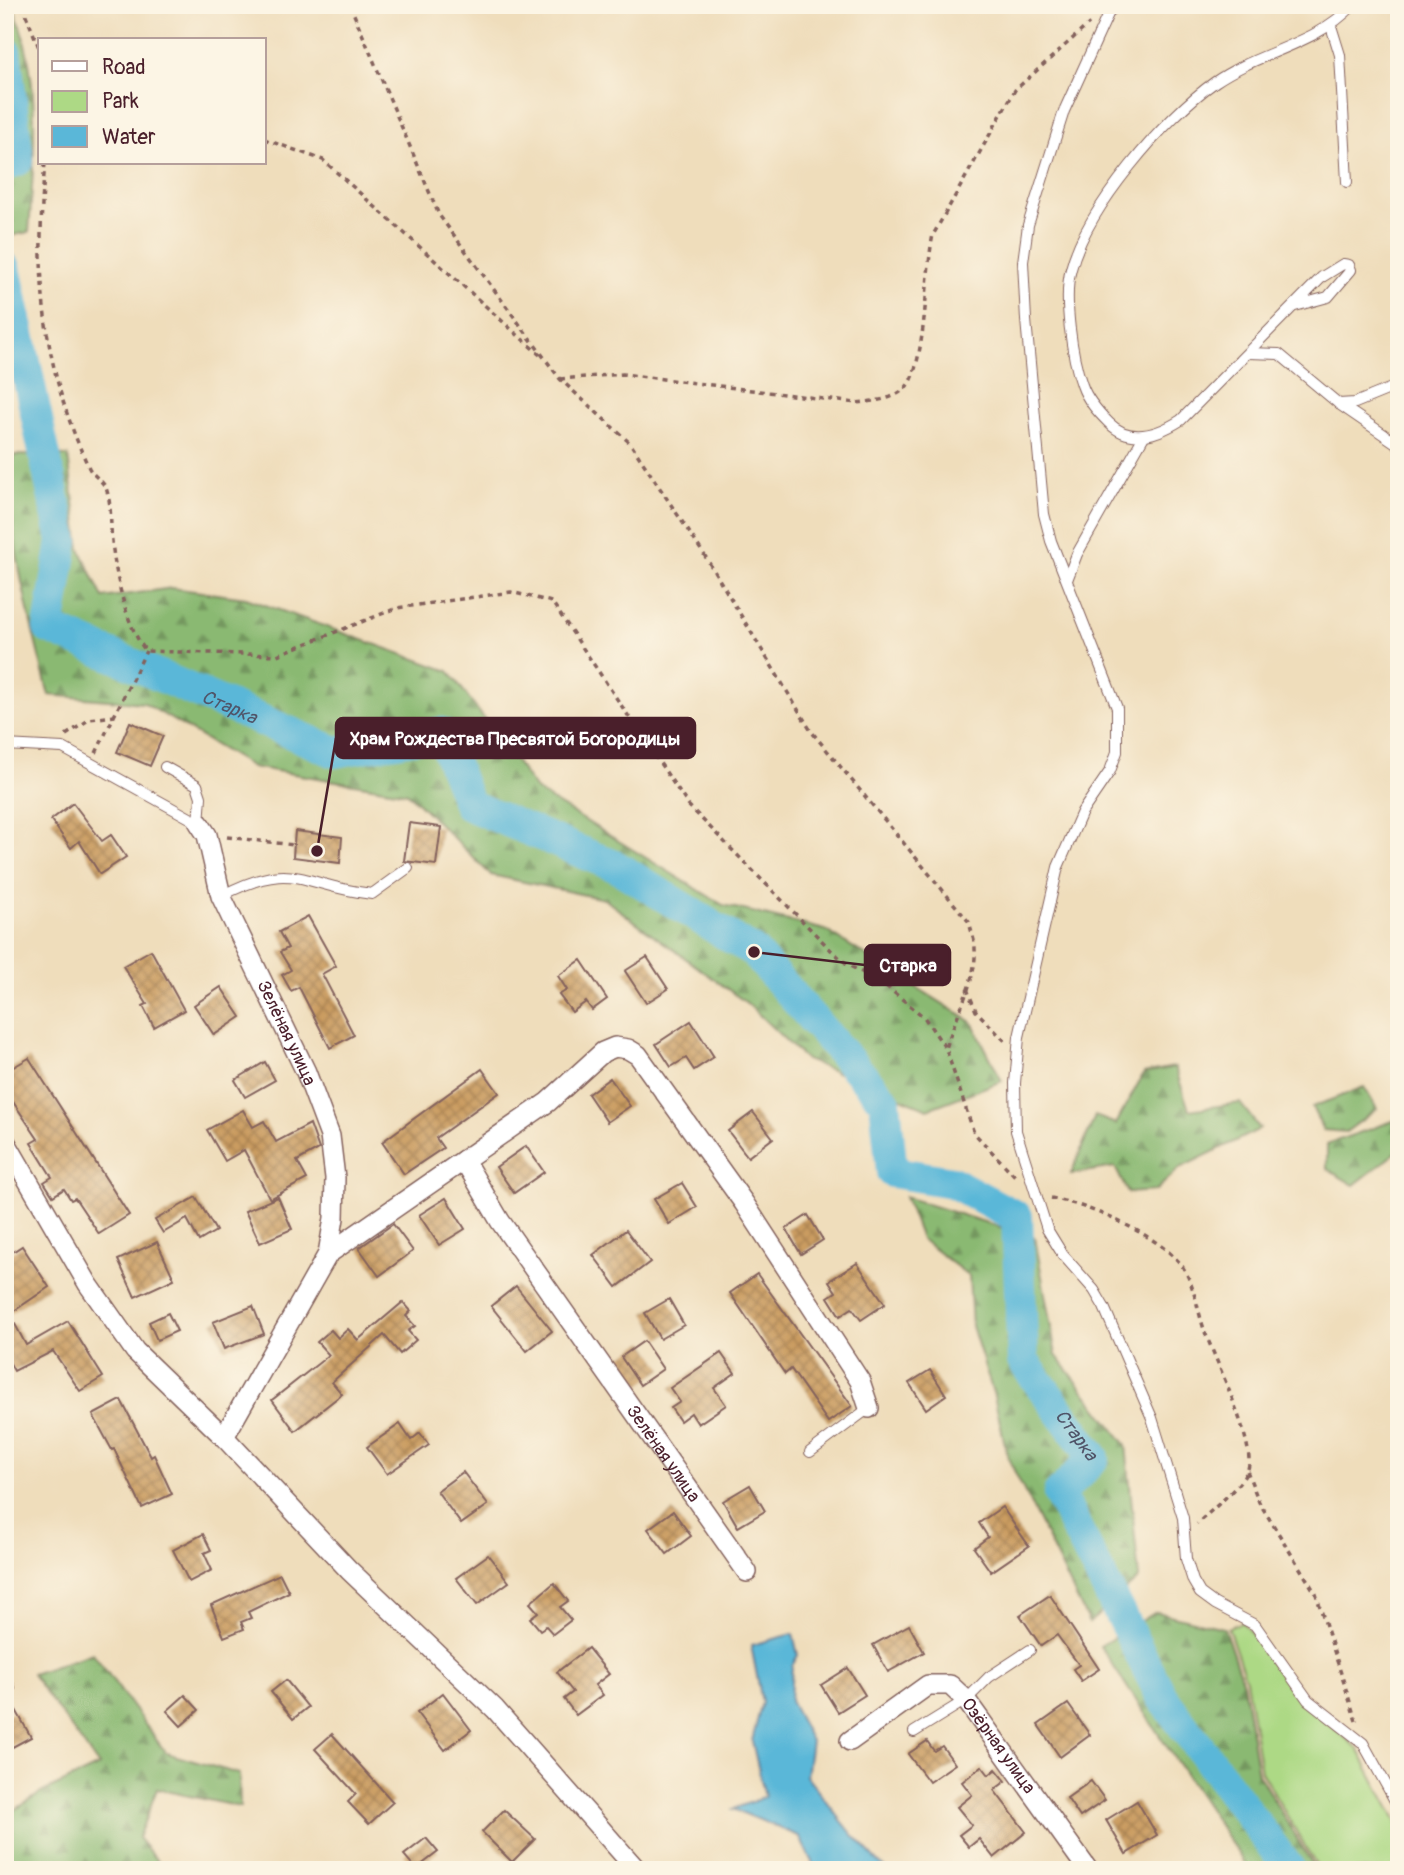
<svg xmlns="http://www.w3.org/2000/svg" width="1404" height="1875" viewBox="0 0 1404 1875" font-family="Pangolin,sans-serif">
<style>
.green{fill:#add985;stroke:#7c7c58;stroke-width:2}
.forest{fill:url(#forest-firs);stroke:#6a6c4e;stroke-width:2}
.water{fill:#5ab7d8;stroke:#526b82;stroke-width:2}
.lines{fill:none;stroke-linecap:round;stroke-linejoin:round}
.river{stroke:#5ab7d8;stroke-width:32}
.building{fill:url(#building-cross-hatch)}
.service-casing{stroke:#84625d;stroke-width:12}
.minor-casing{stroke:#84625d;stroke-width:22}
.path{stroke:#84625d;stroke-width:3.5;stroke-dasharray:5 5;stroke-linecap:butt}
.service{stroke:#fff;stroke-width:10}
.minor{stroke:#fff;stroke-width:19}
.labels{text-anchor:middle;stroke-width:7;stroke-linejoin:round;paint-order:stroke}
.street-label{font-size:18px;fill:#4a1f2b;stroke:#fcf5e5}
.water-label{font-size:19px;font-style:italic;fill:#505468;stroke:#fcf5e5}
.leader{fill:none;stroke:#4a1f2b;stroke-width:2.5}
.callout-dot{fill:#4a1f2b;stroke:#fcf5e5;stroke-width:2.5}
.callout{fill:#4a1f2b;stroke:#4a1f2b;stroke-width:2.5}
.callout-label{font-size:19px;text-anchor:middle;font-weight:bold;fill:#fff}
</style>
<defs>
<pattern id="forest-firs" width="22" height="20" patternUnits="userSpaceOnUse" patternTransform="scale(1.75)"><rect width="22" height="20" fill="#8ab972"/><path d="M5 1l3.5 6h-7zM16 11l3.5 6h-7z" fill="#73965e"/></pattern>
<pattern id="building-cross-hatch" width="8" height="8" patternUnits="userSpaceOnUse" patternTransform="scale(1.75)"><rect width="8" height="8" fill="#ca9c60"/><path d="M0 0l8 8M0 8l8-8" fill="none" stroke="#a67f4f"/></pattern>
</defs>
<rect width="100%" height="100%" fill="#fcf5e5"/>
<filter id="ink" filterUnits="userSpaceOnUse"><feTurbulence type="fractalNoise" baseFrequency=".0143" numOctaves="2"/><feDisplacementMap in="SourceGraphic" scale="14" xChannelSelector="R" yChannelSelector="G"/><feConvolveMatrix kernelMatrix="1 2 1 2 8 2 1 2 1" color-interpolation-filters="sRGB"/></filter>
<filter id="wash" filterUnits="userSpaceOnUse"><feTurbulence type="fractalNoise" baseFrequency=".00686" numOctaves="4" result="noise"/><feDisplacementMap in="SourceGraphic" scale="28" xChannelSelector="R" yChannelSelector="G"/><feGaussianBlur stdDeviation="1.57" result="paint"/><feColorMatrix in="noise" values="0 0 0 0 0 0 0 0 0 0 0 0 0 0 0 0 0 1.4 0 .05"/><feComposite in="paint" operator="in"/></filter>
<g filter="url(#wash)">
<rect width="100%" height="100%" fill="#efddbb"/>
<!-- green -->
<path class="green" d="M1242,1622L1305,1702L1358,1749L1399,1826V1870H1319L1261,1772L1246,1680L1228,1628Z"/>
<!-- forest -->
<g class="forest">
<path d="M5,5H12C43,75 34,158 29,232L5,237Z"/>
<path d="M14,455L68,456L80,549L103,598L172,588L246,598L449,671L537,791L723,905L825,930L972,1022L1002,1081L928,1109L806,1060L748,1004L604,899L491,875L408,793L252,767L144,703L49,695C33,634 0,511 14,455Z"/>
<path d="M1175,1067L1189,1110L1240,1103L1260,1129L1180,1168L1155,1191L1128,1193L1115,1167L1071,1174L1095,1116L1116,1124L1144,1073Z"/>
<path d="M1364,1087L1377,1109L1346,1132L1323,1130L1312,1107Z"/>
<path d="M1399,1119V1150L1354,1185L1327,1169V1144Z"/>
<path d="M905,1197L1035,1238L1056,1355L1126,1445L1139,1578L1089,1623L1008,1458L994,1396L972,1326L969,1276L921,1239Z"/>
<path d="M1156,1612L1224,1628L1243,1683L1258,1774L1316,1870H1249L1100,1646Z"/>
<path d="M93,1653L166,1753L239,1774L240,1807L157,1789L138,1838L165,1870H5V1816L43,1792L99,1766L32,1674Z"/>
</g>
<!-- water -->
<path class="water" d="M793,1634L798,1655L792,1666L790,1701L811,1741L806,1776L854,1836L886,1870H816L799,1836L733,1809L765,1797L752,1741L762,1702L751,1645Z"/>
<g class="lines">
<!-- river -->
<g class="river">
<path d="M5,51L18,160L5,165"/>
<path id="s1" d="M5,268L63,541L49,628L335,752L441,733L469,805L617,867L754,952L885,1102L892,1172L952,1182L1017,1217L1023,1361L1094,1458L1059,1494L1162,1697L1290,1870"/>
</g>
</g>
<g id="blocks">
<!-- building -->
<g class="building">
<path d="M130,722L163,736L150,766L117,752Z"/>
<path d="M73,803L102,841L111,835L126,857L100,874L79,841L71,848L51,820Z"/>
<path d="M409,823L441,827L436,865L404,861Z"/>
<path d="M295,831L342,837L340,863L293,857Z"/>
<path d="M308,916L336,966L322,974L354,1035L330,1048L299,987L291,991L282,975L291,970L280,952L288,948L279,932Z"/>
<path d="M151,950L184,1010L154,1027L143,1006L147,1004L123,966Z"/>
<path d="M647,957L668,989L646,1003L625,971Z"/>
<path d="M581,960L607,999L592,1010L586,1002L572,1012L559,995L567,990L558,976Z"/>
<path d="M221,987L241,1017L214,1035L194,1005Z"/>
<path d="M691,1021L714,1057L694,1070L686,1058L671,1067L656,1044Z"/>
<path d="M29,1058L129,1215L99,1234L75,1198L71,1200L64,1189L53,1196L44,1182L52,1177L31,1143L38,1139L5,1090V1072Z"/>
<path d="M265,1062L275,1080L245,1097L235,1080Z"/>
<path d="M482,1069L499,1093L436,1138L443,1148L404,1174L382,1142Z"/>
<path d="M610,1078L630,1106L607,1122L588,1094Z"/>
<path d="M243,1110L253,1127L264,1121L276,1142L310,1124L319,1149L297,1161L307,1179L270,1199L244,1150L225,1161L207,1130Z"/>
<path d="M753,1112L773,1138L748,1157L728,1131Z"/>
<path d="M526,1146L544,1172L514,1193L496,1167Z"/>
<path d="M682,1183L697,1207L669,1224L654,1199Z"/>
<path d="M196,1197L216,1231L199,1241L187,1219L163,1233L155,1220Z"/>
<path d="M278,1197L292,1229L260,1243L245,1211Z"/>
<path d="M446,1198L465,1229L439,1245L419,1215Z"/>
<path d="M808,1215L823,1240L801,1254L786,1229Z"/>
<path d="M393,1224L413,1251L379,1276L359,1248Z"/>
<path d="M626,1230L650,1262L617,1287L593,1255Z"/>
<path d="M157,1242L174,1279L135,1297L118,1260Z"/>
<path d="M22,1246L49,1287L5,1317V1257Z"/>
<path d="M857,1263L885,1304L861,1320L852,1308L840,1316L828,1297L836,1292L829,1281Z"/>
<path d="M757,1274L852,1406L828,1422L791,1369L785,1374L730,1293Z"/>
<path d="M516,1286L552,1331L527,1351L491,1306Z"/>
<path d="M669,1299L684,1325L660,1339L645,1313Z"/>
<path d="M403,1302L411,1311L406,1316L415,1326L408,1331L416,1340L400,1354L384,1335L332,1382L342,1394L295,1431L272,1400L329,1355L317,1342L331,1330L338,1338L348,1329L358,1340Z"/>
<path d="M253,1306L264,1334L224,1349L213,1322Z"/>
<path d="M168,1313L177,1331L157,1340L149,1322Z"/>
<path d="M68,1321L103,1377L80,1391L53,1351L14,1371L5,1354V1329L15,1324L26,1345Z"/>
<path d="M644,1341L663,1369L640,1385L621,1357Z"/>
<path d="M721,1353L735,1373L714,1388L726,1405L698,1424L691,1413L680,1421L671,1408L680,1402L670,1388Z"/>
<path d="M930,1370L946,1395L926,1409L909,1383Z"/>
<path d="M121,1400L151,1457L154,1455L172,1494L142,1508L114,1449L112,1450L93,1415Z"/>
<path d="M400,1424L411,1440L420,1433L429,1445L387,1474L367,1447Z"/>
<path d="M463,1472L488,1505L461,1524L437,1491Z"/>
<path d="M750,1485L765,1511L738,1527L723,1501Z"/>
<path d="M1002,1507L1029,1546L991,1572L974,1548L988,1537L979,1523Z"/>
<path d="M673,1511L691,1536L667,1554L648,1529Z"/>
<path d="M203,1534L211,1550L204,1553L212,1570L189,1582L173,1550Z"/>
<path d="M488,1555L509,1582L477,1605L456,1578Z"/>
<path d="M280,1574L289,1592L248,1612L251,1618L241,1622L244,1629L224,1637L211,1605Z"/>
<path d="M554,1583L568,1601L560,1607L571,1620L553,1634L546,1626L540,1630L530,1618L538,1612L530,1603Z"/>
<path d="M1050,1595L1099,1669L1081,1681L1073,1669L1079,1665L1057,1635L1041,1646L1020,1615Z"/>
<path d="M909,1625L924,1652L888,1672L873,1645Z"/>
<path d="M588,1648L609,1674L595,1685L603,1695L576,1715L564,1699L573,1692L557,1672Z"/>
<path d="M848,1668L865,1695L838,1712L821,1685Z"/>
<path d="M286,1680L308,1707L293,1719L271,1692Z"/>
<path d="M443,1693L471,1730L445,1750L417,1713Z"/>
<path d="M185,1695L199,1710L181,1726L167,1711Z"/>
<path d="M1068,1704L1090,1735L1060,1757L1038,1725Z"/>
<path d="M16,1710L31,1737L5,1751V1715Z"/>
<path d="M332,1734L393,1802L369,1824L348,1802L356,1794L315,1749Z"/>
<path d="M927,1741L934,1751L942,1746L955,1764L929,1782L908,1754Z"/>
<path d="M982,1766L989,1775L996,1769L1006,1781L994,1790L1026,1832L994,1858L979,1839L969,1847L959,1835L972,1825L957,1807L972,1795L962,1782Z"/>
<path d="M1091,1781L1105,1800L1080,1817L1067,1798Z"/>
<path d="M1137,1801L1157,1835L1126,1854L1106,1820Z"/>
<path d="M504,1810L535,1839L512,1862L482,1832Z"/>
<path d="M426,1838L438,1852L416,1869L404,1855Z"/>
</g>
</g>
</g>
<g filter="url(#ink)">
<use href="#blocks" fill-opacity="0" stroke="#84625d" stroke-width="2"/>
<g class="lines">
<!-- service casing -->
<g class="service-casing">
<g id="service">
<path d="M1117,5L1109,12L1064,111L1028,225L1023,262L1026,320L1044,514L1051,541L1117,708V752L1110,771L1082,812L1058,867L1019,1037L1015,1083L1016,1131L1047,1229L1063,1255L1094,1290L1104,1307L1152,1418L1183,1518L1186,1559L1193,1581L1200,1593L1215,1604L1255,1625L1308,1700L1363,1743L1399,1808"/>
<path d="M1331,26L1340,55L1347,182"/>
<path d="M1295,306L1328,297L1351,270L1349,265L1343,264L1322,277L1181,420C1159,434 1131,445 1109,423C1098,412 1087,400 1082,385C1072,358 1063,297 1071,269C1086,209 1165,117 1215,82C1258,52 1316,45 1353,5"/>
<path d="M1248,353L1279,354L1339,404L1399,445"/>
<path d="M1339,404L1355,403L1399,385"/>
<path d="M1067,580L1077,554L1144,436"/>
<path d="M5,745L63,748L199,823L201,797L197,785L165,767"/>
<path d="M221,896C295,857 300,886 372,894L408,868"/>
<path d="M810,1452L869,1408"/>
<path d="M914,1732L966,1700L989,1677L1030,1650"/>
</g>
</g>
<!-- minor casing -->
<g class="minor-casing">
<g id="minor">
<path id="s2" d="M199,823L207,835L221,896L306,1072L330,1136L335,1178L334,1218L328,1254L224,1437"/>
<path d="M5,1141L88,1284L135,1351L224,1437L349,1570L495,1709L637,1870"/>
<path id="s3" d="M464,1160L500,1221L747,1572"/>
<path d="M328,1254L548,1102L603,1052L615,1047L628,1049L638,1055L744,1203L860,1381L869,1408"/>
<path d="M5,1689V1692"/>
<path id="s4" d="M850,1741L928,1685H950L966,1700L1088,1870"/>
</g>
</g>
<!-- path -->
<g class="path">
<path d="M22,5L40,50"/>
<path d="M350,5L439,215L560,379L630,443L705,556L811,731L969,922C971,931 975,940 975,949C977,982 954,1017 946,1049"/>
<path d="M264,139L323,160L540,355"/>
<path d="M45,163C35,274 41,365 89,468C93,476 103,481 106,488C112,504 110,525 112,541C115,573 126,627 146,651L277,655L397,608L511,592L552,602L688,805L831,950L848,965L881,982L924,1017L946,1049L974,1133L1016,1177"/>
<path d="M560,379L623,374L856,403C872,401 889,401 903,390C927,372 925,269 933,235L1015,90L1089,24"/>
<path d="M66,735L90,719L115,716"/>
<path d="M96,753L146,651"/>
<path d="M227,837L294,845"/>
<path d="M967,989L976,1011L1005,1041"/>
<path d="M1051,1198C1088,1205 1154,1233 1179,1262C1194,1280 1197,1310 1205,1332C1215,1359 1256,1444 1248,1469C1242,1486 1210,1511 1197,1524"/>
<path d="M1247,1471L1259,1502L1316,1594L1356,1721"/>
</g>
<!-- service -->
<use href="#service" class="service"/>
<!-- minor -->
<use href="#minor" class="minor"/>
</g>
</g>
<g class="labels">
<!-- street labels -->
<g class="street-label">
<text dy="6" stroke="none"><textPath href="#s2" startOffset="229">Зелёная улица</textPath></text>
<text dy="6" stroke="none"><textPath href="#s3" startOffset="355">Зелёная улица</textPath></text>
<text dy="6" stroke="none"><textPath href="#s4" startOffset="196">Озёрная улица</textPath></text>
</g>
<!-- water labels -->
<g class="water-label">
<text dy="7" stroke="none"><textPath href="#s1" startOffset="564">Старка</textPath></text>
<text dy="7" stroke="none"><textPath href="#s1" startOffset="1825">Старка</textPath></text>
</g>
</g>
<!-- callouts -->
<path class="leader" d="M317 851L336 738M754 952L865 965"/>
<g class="callout-dot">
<circle cx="317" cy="851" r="7"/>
<circle cx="754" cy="952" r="7"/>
</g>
<g class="callout">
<rect x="336" y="718" width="359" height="40" rx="7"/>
<rect x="865" y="945" width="85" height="40" rx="7"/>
</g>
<g class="callout-label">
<text x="515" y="745">Храм Рождества Пресвятой Богородицы</text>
<text x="908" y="972">Старка</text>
</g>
<!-- margin -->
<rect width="1404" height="1875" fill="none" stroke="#fcf5e5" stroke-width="28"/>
<!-- legend -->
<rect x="38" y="38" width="228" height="126" fill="#fcf5e5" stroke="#b59f9b" stroke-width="2"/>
<rect x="52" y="61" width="35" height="10" fill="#ffffff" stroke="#b59f9b" stroke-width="2"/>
<text x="102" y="74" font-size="21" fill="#4a1f2b">Road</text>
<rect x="52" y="91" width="35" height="21" fill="#add985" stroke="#b59f9b" stroke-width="2"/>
<text x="102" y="108" font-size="21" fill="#4a1f2b">Park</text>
<rect x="52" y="126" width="35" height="21" fill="#5ab7d8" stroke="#b59f9b" stroke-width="2"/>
<text x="102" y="144" font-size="21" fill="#4a1f2b">Water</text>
</svg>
